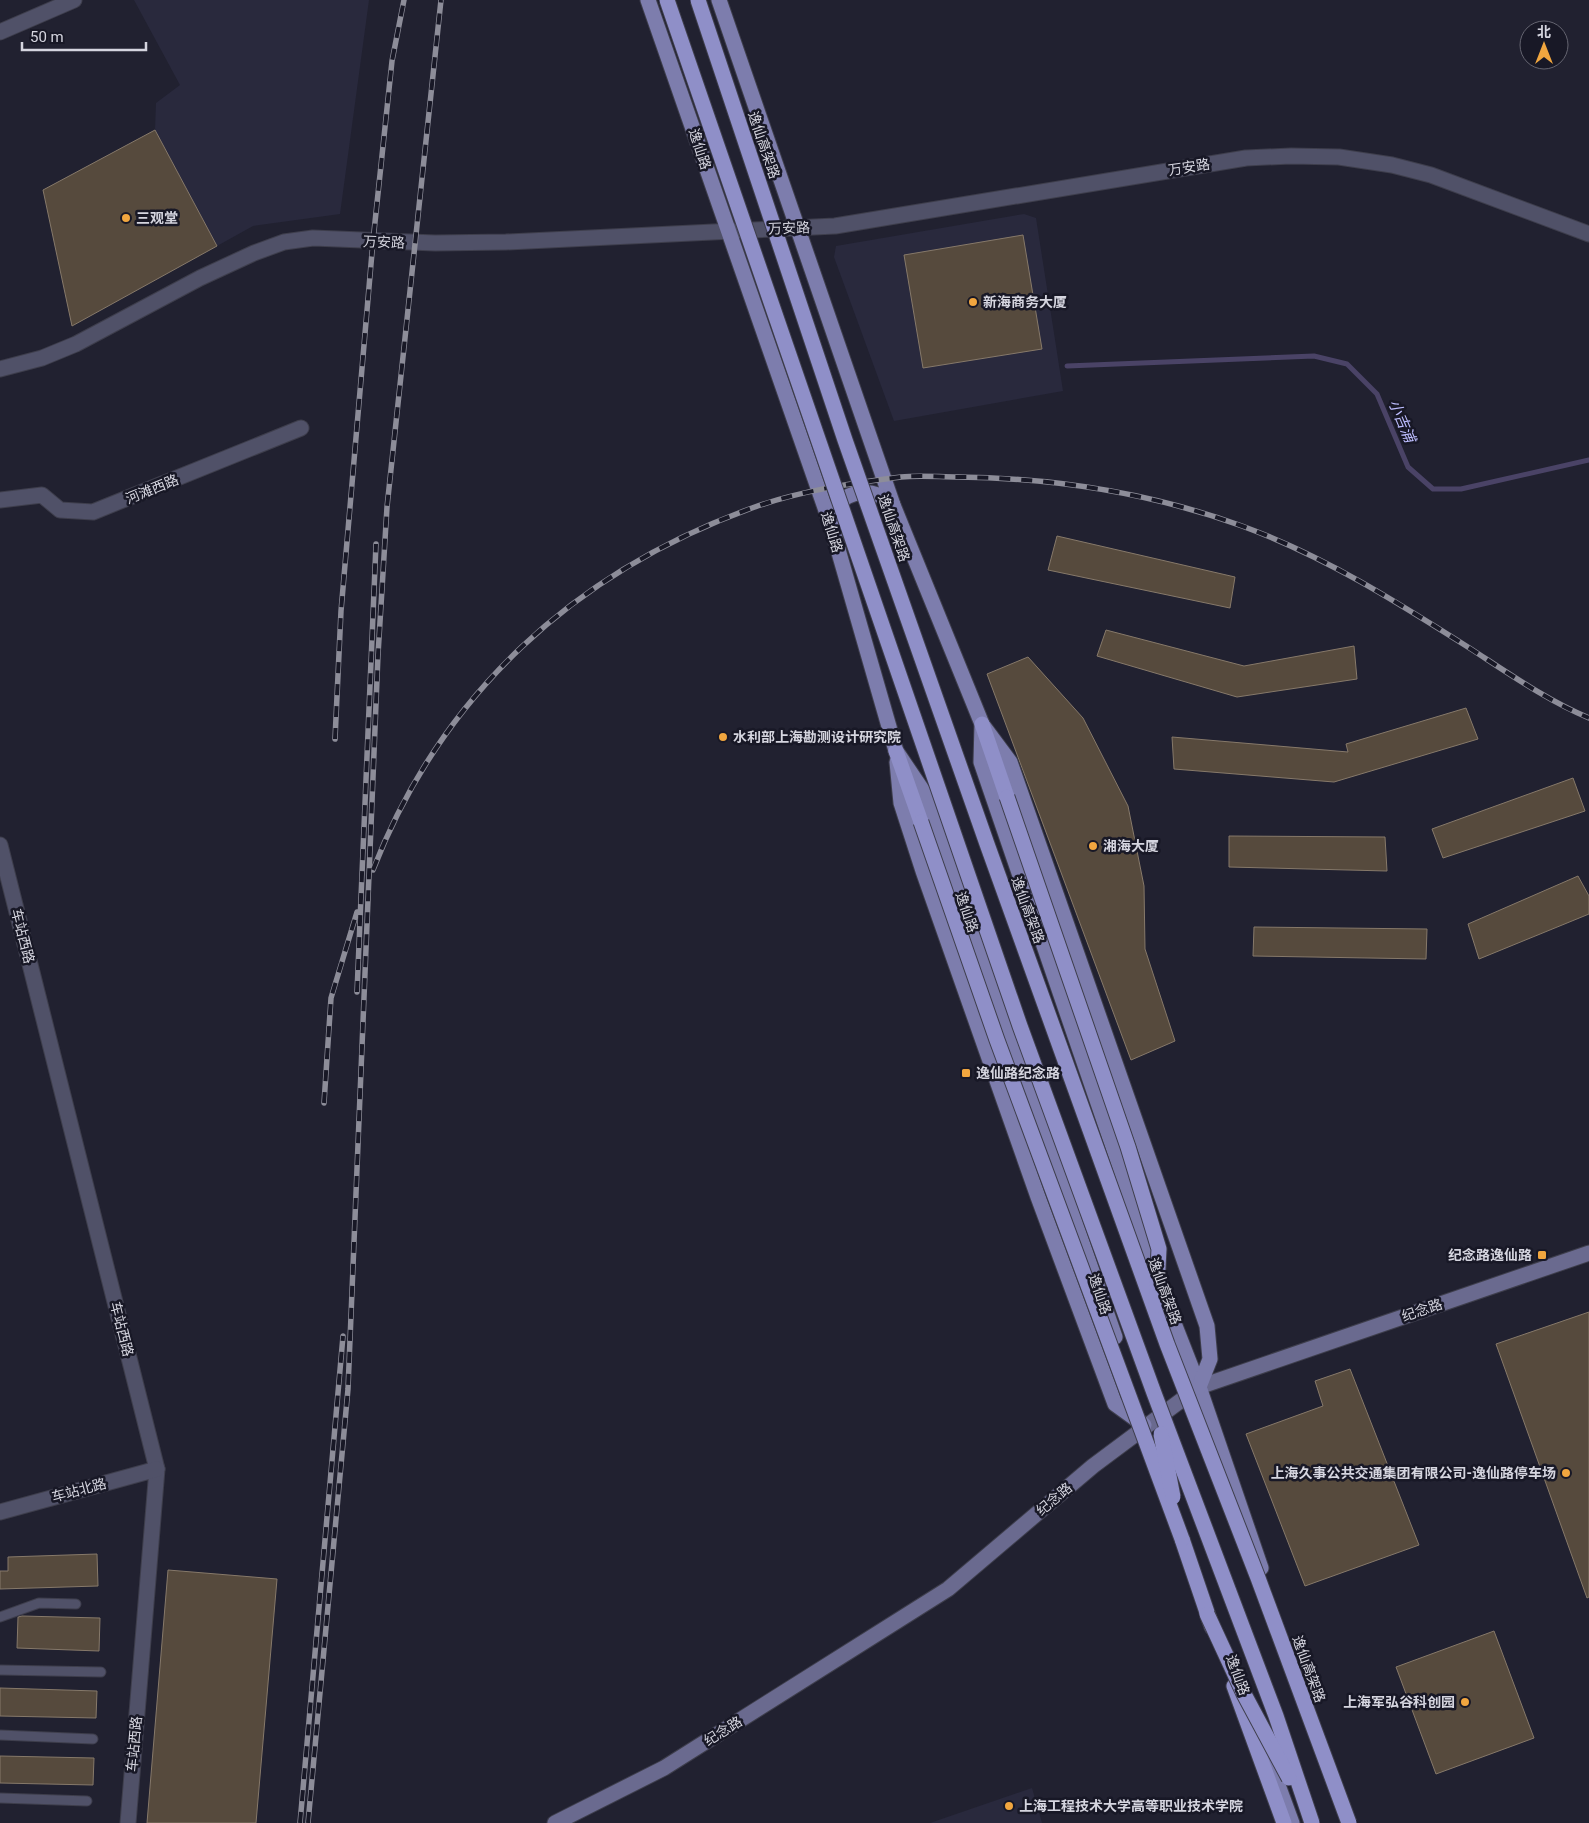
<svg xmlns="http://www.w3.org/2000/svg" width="1589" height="1823" viewBox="0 0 1589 1823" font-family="Roboto,'Noto Sans SC',sans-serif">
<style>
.built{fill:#29293d}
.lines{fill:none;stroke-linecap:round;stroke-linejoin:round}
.stream{stroke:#4a4366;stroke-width:5}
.building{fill:#564a3d;stroke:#86796a}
.lane-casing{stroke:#3e3e4c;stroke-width:11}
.street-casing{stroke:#3e3e4c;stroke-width:17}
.secondary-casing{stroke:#3e3e4c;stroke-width:17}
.primary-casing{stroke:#3e3e4c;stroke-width:17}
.highway-casing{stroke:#3e3e4c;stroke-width:17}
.lane{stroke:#505168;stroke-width:9}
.street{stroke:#505168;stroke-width:15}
.secondary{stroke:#6a6a8f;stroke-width:15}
.primary{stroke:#7d7dad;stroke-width:15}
.highway{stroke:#8f8fc8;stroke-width:15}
.rail-casing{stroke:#8d8d99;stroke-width:5.5}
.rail{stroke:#181826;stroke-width:4;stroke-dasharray:11;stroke-linecap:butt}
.highway-bridge-casing{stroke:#3e3e4c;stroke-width:17;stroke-linecap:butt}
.highway-bridge{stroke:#8f8fc8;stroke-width:15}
.poi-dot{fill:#f1a63f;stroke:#181826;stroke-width:2}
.labels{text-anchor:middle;stroke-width:5;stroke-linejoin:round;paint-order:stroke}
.street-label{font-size:14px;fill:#d5d5df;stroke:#181826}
.poi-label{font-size:14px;font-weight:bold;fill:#d5d5df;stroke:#181826;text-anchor:start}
.water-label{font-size:15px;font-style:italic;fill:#bcbcfd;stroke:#181826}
</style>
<rect width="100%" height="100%" fill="#212130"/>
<!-- built -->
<g class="built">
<path d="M134,0H369L340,214L253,226L217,246L155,130L156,103L180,85Z"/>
<path d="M1024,214L1036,218L1063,391L894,421L834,257L836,246Z"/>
<path d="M1032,1788L1042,1823H930Z"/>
</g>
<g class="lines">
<!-- stream -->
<path class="stream" d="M1067,366L1314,356L1347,364L1377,394L1408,467L1433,489H1461L1589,460"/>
</g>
<!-- building -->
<g class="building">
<path d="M155,130L217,246L72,326L43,190Z"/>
<path d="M1023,235L1042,349L923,368L904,255Z"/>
<path d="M1057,536L1235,577L1230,608L1048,570Z"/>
<path d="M1106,630L1244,666L1354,646L1357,679L1237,697L1097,656Z"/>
<path d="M1028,657L1083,718L1128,806L1144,886L1145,949L1175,1041L1131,1060L987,674Z"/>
<path d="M1466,708L1478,739L1334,782L1174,769L1172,737L1348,752L1346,744Z"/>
<path d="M1573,778L1585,811L1443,858L1432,829Z"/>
<path d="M1229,836L1385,837L1387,871L1229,867Z"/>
<path d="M1578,876L1589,896V914L1479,959L1468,924Z"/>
<path d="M1254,927L1427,929L1426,959L1253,956Z"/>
<path d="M1589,1312V1597L1587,1598L1496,1344Z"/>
<path d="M1350,1369L1419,1545L1305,1586L1246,1434L1323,1406L1315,1381Z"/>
<path d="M97,1554L98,1586L0,1589V1571H8V1557Z"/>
<path d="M168,1570L277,1579L256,1823H147Z"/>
<path d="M22,1616L100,1618L99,1651L17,1648L18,1617Z"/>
<path d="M1494,1631L1534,1738L1436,1774L1396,1667Z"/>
<path d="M0,1688L97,1691L96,1718L0,1716Z"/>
<path d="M0,1756L94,1758L93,1785L0,1783Z"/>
</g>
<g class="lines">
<!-- lane casing -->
<g class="lane-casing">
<g id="lane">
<path d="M0,1617L39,1603L76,1604"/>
<path d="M0,1670L101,1672"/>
<path d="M0,1735L93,1739"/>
<path d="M0,1798L87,1801"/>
</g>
</g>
<!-- street casing -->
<g class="street-casing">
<g id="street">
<path d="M0,32L74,0"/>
<path d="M0,369L42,358L76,344L200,278L254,253L284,242L313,238L435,243L506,242L835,226L1246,158L1291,156L1339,157L1392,165L1431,175L1589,234"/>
<path d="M0,500L42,495L60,510L93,512L301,428"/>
<path d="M0,845L157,1469L128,1823"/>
<path d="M0,1512L157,1469"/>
</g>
</g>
<!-- secondary casing -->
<g class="secondary-casing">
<path id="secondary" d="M555,1823L664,1768L948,1589L1093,1466L1199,1387L1589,1253"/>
</g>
<!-- primary casing -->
<g class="primary-casing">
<g id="primary">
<path d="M648,0L831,525L896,751L927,797L1115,1337"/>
<path d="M719,0L893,505L982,724L981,762L1170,1313L1199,1387L1261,1568"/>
<path d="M833,511C846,488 876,487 893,505"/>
<path d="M984,727L1010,762L1207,1326L1210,1359L1199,1387"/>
<path d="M897,762L901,803L923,871L1038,1197L1115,1404L1144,1425"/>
<path d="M1268,1758L1292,1823"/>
</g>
</g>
<!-- highway casing -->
<g class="highway-casing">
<g id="highway">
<path d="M982,724L1007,797"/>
<path d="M896,751L921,822"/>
<path d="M1182,1539L1212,1627"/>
<path d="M1234,1686L1284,1823"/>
</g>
</g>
<!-- lane -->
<use href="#lane" class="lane"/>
<!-- street -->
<use href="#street" class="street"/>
<!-- secondary -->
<use href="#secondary" class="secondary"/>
<!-- primary -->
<use href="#primary" class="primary"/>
<!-- highway -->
<use href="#highway" class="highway"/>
<!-- rail casing -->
<g class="rail-casing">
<g id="rail">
<path d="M335,739L341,611L373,241L392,61L404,0"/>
<path d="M373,870C441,694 575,572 752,508C799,491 852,483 901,477C919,475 940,477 958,477C1055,478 1151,493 1242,526C1324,556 1397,602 1471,649C1508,673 1548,701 1589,718"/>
<path d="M357,992L376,544"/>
<path d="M324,1103L331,998L357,912"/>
<path d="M300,1823L343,1336"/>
<path d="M308,1823L348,1389L378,655L387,507L441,0"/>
</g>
</g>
<!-- rail -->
<use href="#rail" class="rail"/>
<!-- highway-bridge casing -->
<g class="highway-bridge-casing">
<g id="highway-bridge">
<path d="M667,0L1020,1026L1154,1393L1276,1716L1312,1823"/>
<path d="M698,0L845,440L987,844L1167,1344L1258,1578L1349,1823"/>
<path d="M1007,797L1128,1147L1159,1249L1156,1305"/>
<path d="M921,822L997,1040L1182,1539"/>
<path d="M1161,1434L1173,1497"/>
<path d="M1207,1614L1244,1694L1289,1778"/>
</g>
</g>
<!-- highway-bridge -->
<use href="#highway-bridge" class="highway-bridge"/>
</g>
<!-- markers -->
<g class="poi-dot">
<circle cx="126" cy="218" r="5"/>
<circle cx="973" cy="302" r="5"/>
<circle cx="723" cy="737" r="5"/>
<circle cx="1093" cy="846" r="5"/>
<rect x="961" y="1068" width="10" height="10" rx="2.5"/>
<rect x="1537" y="1250" width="10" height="10" rx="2.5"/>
<circle cx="1566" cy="1473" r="5"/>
<circle cx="1465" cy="1702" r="5"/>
<circle cx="1009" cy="1806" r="5"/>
</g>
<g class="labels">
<!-- street labels -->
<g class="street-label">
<text transform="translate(764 145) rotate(71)" y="5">逸仙高架路</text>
<text transform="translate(700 149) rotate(72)" y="5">逸仙路</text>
<text transform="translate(1189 167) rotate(-9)" y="5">万安路</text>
<text transform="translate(789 228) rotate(-2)" y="5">万安路</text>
<text transform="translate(384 242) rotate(2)" y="5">万安路</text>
<text transform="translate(152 489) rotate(-22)" y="5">河滩西路</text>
<text transform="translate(894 528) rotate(71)" y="5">逸仙高架路</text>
<text transform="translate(832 532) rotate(73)" y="5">逸仙路</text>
<text transform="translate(1028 910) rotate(70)" y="5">逸仙高架路</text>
<text transform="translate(967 912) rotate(71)" y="5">逸仙路</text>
<text transform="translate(23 936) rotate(76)" y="5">车站西路</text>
<text transform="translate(1165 1291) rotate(70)" y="5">逸仙高架路</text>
<text transform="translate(1100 1294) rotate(71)" y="5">逸仙路</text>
<text transform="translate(1422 1310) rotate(-19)" y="5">纪念路</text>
<text transform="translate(122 1329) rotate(76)" y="5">车站西路</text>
<text transform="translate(79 1490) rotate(-15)" y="5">车站北路</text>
<text transform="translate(1054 1499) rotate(-40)" y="5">纪念路</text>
<text transform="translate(1309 1669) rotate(70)" y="5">逸仙高架路</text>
<text transform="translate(1238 1675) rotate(70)" y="5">逸仙路</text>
<text transform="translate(723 1731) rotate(-32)" y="5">纪念路</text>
<text transform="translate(134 1744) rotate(-85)" y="5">车站西路</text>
</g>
<!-- poi labels -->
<g class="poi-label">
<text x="136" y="223">三观堂</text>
<text x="983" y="307">新海商务大厦</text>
<text x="733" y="742">水利部上海勘测设计研究院</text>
<text x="1103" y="851">湘海大厦</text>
<text x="976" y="1078">逸仙路纪念路</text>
<text x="1532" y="1260" text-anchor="end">纪念路逸仙路</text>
<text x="1556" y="1478" text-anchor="end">上海久事公共交通集团有限公司-逸仙路停车场</text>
<text x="1455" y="1707" text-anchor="end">上海军弘谷科创园</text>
<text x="1019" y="1811">上海工程技术大学高等职业技术学院</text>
</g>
<!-- water labels -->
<g class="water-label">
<text transform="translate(1402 421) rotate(67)" y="5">小吉浦</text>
</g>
</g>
<!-- north arrow -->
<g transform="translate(1544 45)"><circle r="24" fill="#181826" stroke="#646470"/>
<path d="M0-4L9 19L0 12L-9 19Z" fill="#f1a63f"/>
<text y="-8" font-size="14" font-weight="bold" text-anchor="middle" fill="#d5d5df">北</text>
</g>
<!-- scale -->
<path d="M22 42v8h124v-8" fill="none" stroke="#d5d5df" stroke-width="2.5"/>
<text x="30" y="42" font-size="15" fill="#d5d5df" stroke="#181826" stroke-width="4" paint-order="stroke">50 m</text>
</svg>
